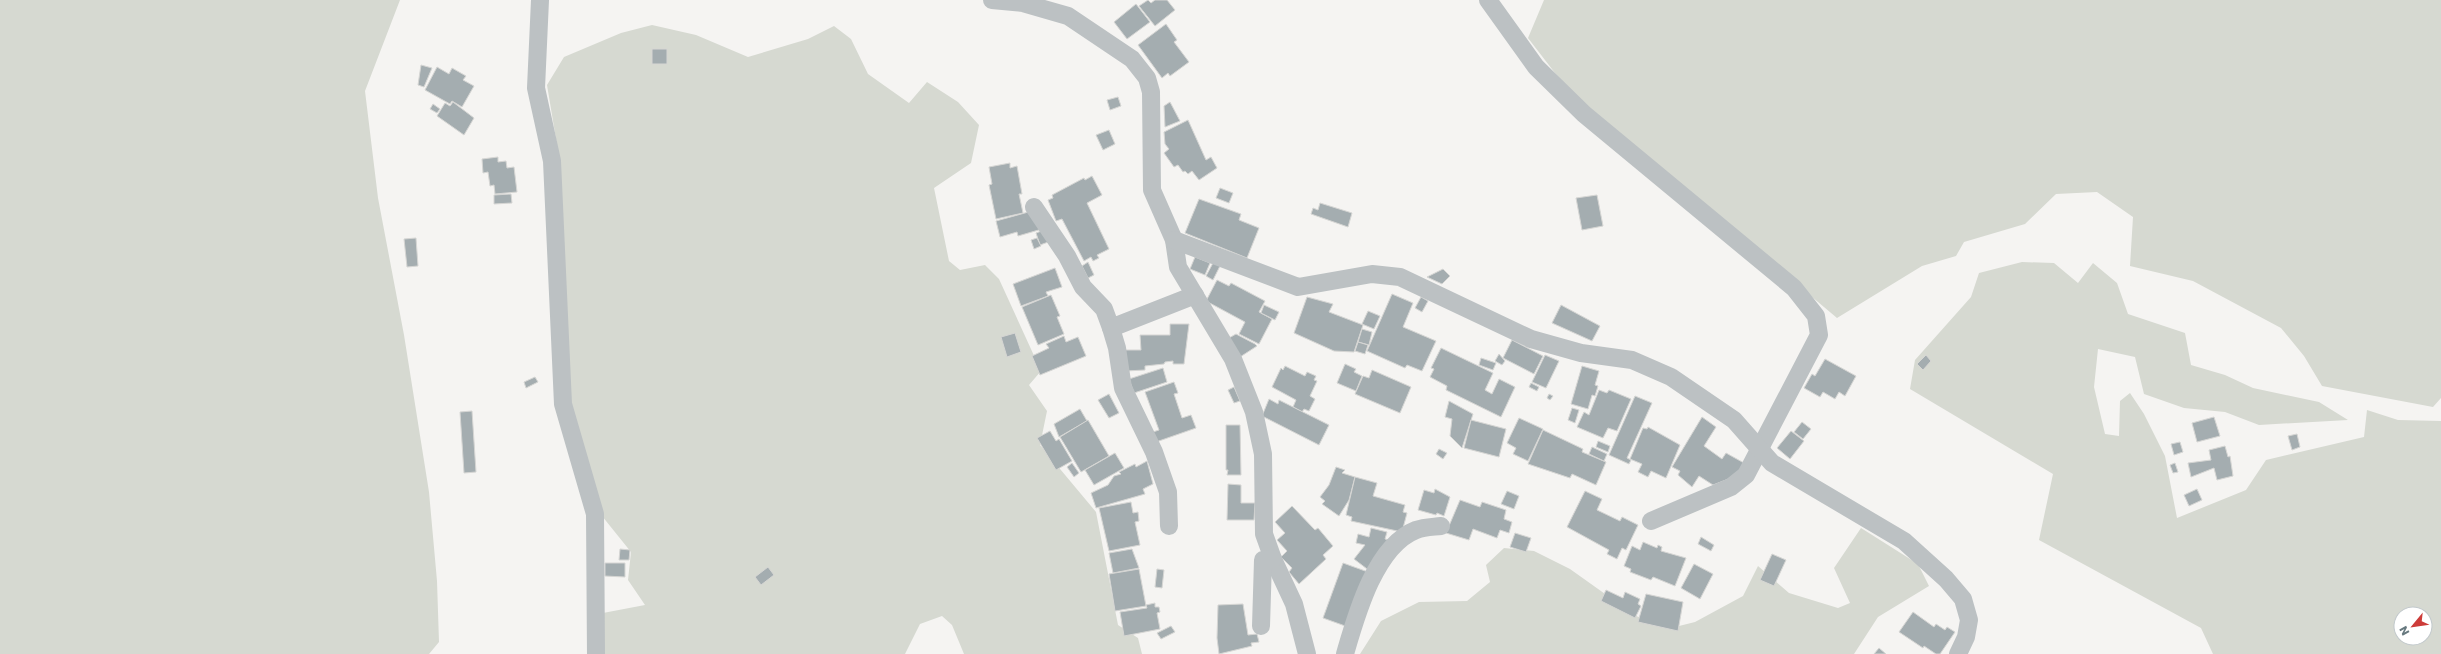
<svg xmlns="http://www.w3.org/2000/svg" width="2441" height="654" viewBox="0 0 2441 654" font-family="Poppins,sans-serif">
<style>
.green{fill:#d6d9d1;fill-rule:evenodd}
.building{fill:#a4adb0;stroke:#d6d6d4}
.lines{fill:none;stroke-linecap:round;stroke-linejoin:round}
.street{stroke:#bcc1c3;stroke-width:18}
</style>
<rect width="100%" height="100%" fill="#f5f4f2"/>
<!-- green -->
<g class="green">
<path d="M0,0H400L365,91L378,198L404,335L429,492L437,581L439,642L429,654H0Z"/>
<path d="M1544,0H2441V398L2433,407L2322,386L2304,356L2281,328L2193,281L2130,266L2133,217L2097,192L2056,194L2025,224L1964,242L1956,256L1922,266L1837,318L1584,105L1555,73L1528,38Z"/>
<path d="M652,25L696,35L748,57L808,39L834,26L851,39L868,74L909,103L927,82L958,102L979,125L971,163L934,188L949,261L960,270L985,265L999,279L1041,371L1029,385L1047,411L1040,445L1096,512L1118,625L1138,638L1142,654H964L952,625L942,616L920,624L905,654H602L603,613L645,605L628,580L631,552L602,516L569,399L560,163L547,85L564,57L621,33Z"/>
<path d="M2022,262L2054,263L2078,283L2093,263L2117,283L2128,314L2185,333L2191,365L2225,375L2253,388L2319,402L2348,420L2259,425L2225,412L2184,408L2144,394L2135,357L2098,349L2094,387L2105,434L2119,436L2120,401L2130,393L2144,414L2165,456L2177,518L2246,490L2266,460L2364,437L2367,410L2398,420L2441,421V654H2213L2201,628L2039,540L2053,474L1910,389L1915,360L1971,297L1979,273ZM2401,614H2425V638H2401Z"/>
<path d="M1861,528L1918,564L1929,586L1878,617L1854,654H1360L1381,621L1419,602L1467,601L1490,582L1486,565L1504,548L1534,551L1570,569L1636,616L1671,628L1695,622L1743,596L1758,566L1789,593L1838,608L1850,603L1834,568Z"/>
</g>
<!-- building -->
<g class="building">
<path d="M1148,0L1151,3L1155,0H1167L1175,10L1155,26L1139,6Z"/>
<path d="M1136,4L1150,22L1127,39L1114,22Z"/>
<path d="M1166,24L1177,40L1174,42L1189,62L1170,76L1168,73L1162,78L1138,45Z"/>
<rect x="652" y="49" width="15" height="15"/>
<path d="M421,65L432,68L424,87L418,85Z"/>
<path d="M437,67L449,74L452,68L466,76L463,80L474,86L462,107L452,101L450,104L425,90Z"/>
<path d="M1118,97L1121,106L1110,110L1107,100Z"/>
<path d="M453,102L474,118L464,135L437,116L445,103L450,106Z"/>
<path d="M1170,102L1180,121L1165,127L1164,106Z"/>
<path d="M433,104L440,109L437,113L430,109Z"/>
<path d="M1188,120L1206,160L1211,157L1217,168L1199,180L1192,171L1188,174L1185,171L1183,172L1178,165L1174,167L1164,153L1169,149L1165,144L1164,132Z"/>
<path d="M1109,130L1115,144L1103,150L1096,135Z"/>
<path d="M498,157V162L506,161L507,168L514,167L517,192L495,194L494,185L490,186L488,172L483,173L482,159Z"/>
<path d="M1010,163V168L1017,166L1022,194H1019L1023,213L996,219L989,185L992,184L989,167Z"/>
<path d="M1092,176L1102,195L1087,203L1109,249L1097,255L1099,258L1093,261L1091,257L1084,261L1062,219L1056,221L1048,200L1053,198L1052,195L1084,178L1085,180Z"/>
<path d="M1220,188L1233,193L1229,203L1216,198Z"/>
<path d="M511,194L512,203L494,204V195Z"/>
<path d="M1597,195L1603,226L1582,230L1576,198Z"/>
<path d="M1199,199L1241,214L1239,220L1259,228L1247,258L1185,233Z"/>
<path d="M1320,203L1352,213L1348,227L1311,214L1313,208L1318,210Z"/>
<path d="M1032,211L1042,229L1018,236L1017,232L1000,237L996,221Z"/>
<path d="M1047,229L1051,241L1040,245L1036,233Z"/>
<path d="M416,238L418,266L407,267L404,239Z"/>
<path d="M1037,238L1041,246L1034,249L1031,240Z"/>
<path d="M1195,257L1210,263L1205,275L1190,269Z"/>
<path d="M1088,262L1094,275L1088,278L1082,266Z"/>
<path d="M1213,263L1220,266L1213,280L1206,276Z"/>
<path d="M1055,268L1062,287L1046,292L1048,296L1021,306L1013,284Z"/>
<path d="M1443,269L1450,276L1442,284L1427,277Z"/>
<path d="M1217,280L1229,286L1231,283L1265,301L1259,312L1272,319L1259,344L1239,334L1245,322L1206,301Z"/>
<path d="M1392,294L1413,303L1403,327L1436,341L1422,371L1407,365L1405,368L1367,351Z"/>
<path d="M1051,295L1060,316L1057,317L1064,334L1038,345L1022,307Z"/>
<path d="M1307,297L1333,304L1329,312L1363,325L1354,352L1334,351L1294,333Z"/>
<path d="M1421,297L1428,301L1422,312L1415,308Z"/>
<path d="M1264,305L1279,312L1275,320L1261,313Z"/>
<path d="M1561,305L1600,326L1592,341L1552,323Z"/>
<path d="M1368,311L1380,316L1374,329L1362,324Z"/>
<path d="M1170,324H1189L1184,364H1173V361L1165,362L1164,364L1145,366V370L1125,371L1124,350H1141L1140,335H1170Z"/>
<path d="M1362,329L1372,332L1369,345L1358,342Z"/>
<path d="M1015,333L1021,352L1007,357L1001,337Z"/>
<path d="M1236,334L1255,344L1257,346L1240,357L1229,338Z"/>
<path d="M1064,336L1066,342L1078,337L1086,356L1040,375L1032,356L1049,348L1046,344Z"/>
<path d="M1512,340L1543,356L1534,374L1503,358Z"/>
<path d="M1358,342L1368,345L1365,354L1355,351Z"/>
<path d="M1441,348L1493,373L1485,390L1492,394L1499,379L1515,387L1501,417L1446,390L1447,386L1430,377L1434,369L1431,368Z"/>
<path d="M1499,354L1505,361L1502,365L1495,361Z"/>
<path d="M1545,355L1559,361L1546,388L1532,382Z"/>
<path d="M1926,355L1931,361L1923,370L1917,364Z"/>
<path d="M1481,358L1496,363L1493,370L1479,365Z"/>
<path d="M1825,359L1856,376L1845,396L1839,392L1835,399L1823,392L1820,397L1804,388L1812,374L1815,376Z"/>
<path d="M1345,364L1356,369L1354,372L1362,376L1356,391L1337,383Z"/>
<path d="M1285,366L1305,376L1307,372L1316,376L1314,380L1317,381L1310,396L1315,399L1309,411L1304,409L1302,412L1293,407L1296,400L1272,387L1281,368L1283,370Z"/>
<path d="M1582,366L1599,371L1595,385L1598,386L1595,396L1592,395L1588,409L1571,404Z"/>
<path d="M1163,368L1167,382L1134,393L1129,379Z"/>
<path d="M1372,370L1411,387L1400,413L1355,394L1363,376L1369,378Z"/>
<path d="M535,377L538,382L526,388L524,382Z"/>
<path d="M1174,382L1178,393L1174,394L1182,418L1191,415L1196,428L1156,442L1153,432L1159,430L1145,392Z"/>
<path d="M1531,383L1539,387L1537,391L1529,387Z"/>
<path d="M1234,387L1240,401L1234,403L1228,390Z"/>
<path d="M1599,390L1607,393L1609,390L1631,399L1617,431L1608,428L1603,438L1577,427L1584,412L1589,415Z"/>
<path d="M1109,394L1119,413L1109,418L1098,400Z"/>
<path d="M1549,394L1553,396L1550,400L1547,398Z"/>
<path d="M1635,396L1652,403L1627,458L1631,460L1629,464L1609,455Z"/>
<path d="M1269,399L1278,404L1279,400L1329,425L1319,445L1262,416Z"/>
<path d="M1449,401L1473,414L1462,448L1450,436L1452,419L1445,417Z"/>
<path d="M1572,408L1579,410L1575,423L1568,420Z"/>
<path d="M1080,409L1087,421L1059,437L1054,424Z"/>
<path d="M472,411L476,472L464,473L460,412Z"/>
<path d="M1702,417L1716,427L1704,446L1722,459L1726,453L1744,463L1736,476L1713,485L1699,476L1692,487L1678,475L1680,471L1672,467Z"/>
<path d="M2214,417L2220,436L2197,442L2192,423Z"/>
<path d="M1519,418L1543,429L1528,461L1513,454L1516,448L1507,443Z"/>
<path d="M1088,420L1109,456L1081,472L1060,437Z"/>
<path d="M1471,420L1506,429L1499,457L1464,448Z"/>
<path d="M1802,422L1811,429L1803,439L1794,432Z"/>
<path d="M1226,425H1240L1241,475H1227L1228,470H1226Z"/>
<path d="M1648,427L1680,445L1666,478L1651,471L1648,477L1638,472L1642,464L1630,459L1643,428L1647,429Z"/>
<path d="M1543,430L1583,449L1582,452L1606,462L1596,485L1572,474L1570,478L1528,464Z"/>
<path d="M1050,431L1056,441L1059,439L1072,461L1056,470L1037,438Z"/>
<path d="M1791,431L1804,441L1790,459L1777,448Z"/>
<path d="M2297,434L2300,447L2292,450L2288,436Z"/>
<path d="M1598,441L1610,446L1608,452L1596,447Z"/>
<path d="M2180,442L2183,452L2174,455L2171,444Z"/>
<path d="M2225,446L2228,457L2230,456L2233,476L2217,480L2214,468L2191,477L2188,463L2211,460L2209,450Z"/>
<path d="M1592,447L1607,454L1604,461L1589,454Z"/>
<path d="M1439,449L1447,453L1443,459L1436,454Z"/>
<path d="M1115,453L1124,468L1094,485L1085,470Z"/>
<path d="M1147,461L1153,484L1143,489L1145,494L1096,508L1091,493L1108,485L1114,476L1121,474L1119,472L1135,464L1136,467Z"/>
<path d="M1072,463L1079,473L1074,477L1067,467Z"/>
<path d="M2175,463L2178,472L2173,473L2170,465Z"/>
<path d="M1336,467L1345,470L1342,473L1355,477L1349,500L1339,516L1322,504L1325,501L1320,497L1329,485Z"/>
<path d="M1355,477L1377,483L1373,496L1405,505L1403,512L1407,513L1402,532L1351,521L1352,517L1346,515Z"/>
<path d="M1228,484L1241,485V503H1255L1254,520H1227Z"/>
<path d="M1435,489L1450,497L1444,516L1437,513L1436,515L1418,510L1424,490L1434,493Z"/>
<path d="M2197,489L2202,500L2189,506L2184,495Z"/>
<path d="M1507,491L1519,496L1514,509L1501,504Z"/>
<path d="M1585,491L1602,499L1597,510L1620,521L1622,517L1638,525L1626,550L1622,548L1617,559L1607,554L1609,550L1567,527Z"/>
<path d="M1460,500L1480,507L1482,502L1506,510L1504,519L1512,522L1509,533L1500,530L1497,538L1473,529L1469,540L1446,533Z"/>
<path d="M1131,502L1133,513L1138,512L1139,521L1135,522L1140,545L1109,551L1099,508Z"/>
<path d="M1292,506L1315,530L1318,528L1333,546L1323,555L1326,559L1299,584L1289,572L1292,568L1281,557L1287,551L1277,540L1285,533L1275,522Z"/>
<path d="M1371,528L1387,532L1385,539L1389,540L1371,572L1354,559L1365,545L1356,543L1358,534L1369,537Z"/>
<path d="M1515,533L1531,538L1526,552L1510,547Z"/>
<path d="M1701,537L1714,545L1711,551L1698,544Z"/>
<path d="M1643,542L1657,548L1658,545L1662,547L1661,551L1686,558L1675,586L1653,577L1651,580L1630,572L1631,569L1624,566L1632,546L1640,550Z"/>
<path d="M620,549L630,550L629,560H619Z"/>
<path d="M1132,549L1139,568L1113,573L1109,553Z"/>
<path d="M1772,554L1786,560L1774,586L1760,580Z"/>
<path d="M605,563H625V577L605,576Z"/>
<path d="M1343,563L1368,572L1348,627L1323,618Z"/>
<path d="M1694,564L1713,574L1700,599L1681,588Z"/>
<path d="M768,567L774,575L761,585L755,577Z"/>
<path d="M1139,569L1146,606L1115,611L1109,574Z"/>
<path d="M1157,569L1164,570L1162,588L1155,587Z"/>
<path d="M1606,590L1623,598L1625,592L1640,599L1638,604L1641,606L1635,618L1601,601Z"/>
<path d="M1646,594L1683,602L1678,631L1638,622Z"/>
<path d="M1155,603V607H1159L1160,612L1157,613L1160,629L1124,636L1120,612L1147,608L1146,605Z"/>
<path d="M1243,604L1248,635L1257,634L1259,642L1251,643L1252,646L1219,654L1217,638L1218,605Z"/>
<path d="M1913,612L1934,627L1936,624L1945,630L1947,627L1955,632L1940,654H1936L1924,646L1923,648L1899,632Z"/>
<path d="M1171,626L1175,632L1161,639L1157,633Z"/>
<path d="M1879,648L1886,654H1874Z"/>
</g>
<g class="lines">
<!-- street -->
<g class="street">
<path d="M540,0L536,88L552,161L563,404L595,514L596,654"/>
<path d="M992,0L1023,3L1068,16L1132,59L1147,78L1151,92L1152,190L1174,240L1178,267L1233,359L1254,412L1263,454L1264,534L1273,559L1294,604L1307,654"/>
<path d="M1488,0L1536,67L1584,114L1794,288L1816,316L1819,335L1746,475L1731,487L1651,521"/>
<path d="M1034,207L1067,256L1083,287L1104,309L1111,328L1195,295"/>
<path d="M1174,240L1298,287L1372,274L1400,277L1531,339L1581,353L1632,360L1671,377L1734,420L1772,463L1904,541L1946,579L1963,599L1969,620L1966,637L1958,654"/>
<path d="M1111,328L1117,348L1123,388L1154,452L1168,492L1169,526"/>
<path d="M1261,626L1263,560L1273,559"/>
<path d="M1345,654C1356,616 1375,546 1416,530C1424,527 1433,527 1441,526"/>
</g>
</g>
<!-- north arrow -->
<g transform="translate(2413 626) rotate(241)"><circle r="19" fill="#ffffff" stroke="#c2c9cc"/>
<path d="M0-3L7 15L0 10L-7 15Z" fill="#cd3c39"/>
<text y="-6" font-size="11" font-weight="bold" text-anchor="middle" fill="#67797f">N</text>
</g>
</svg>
